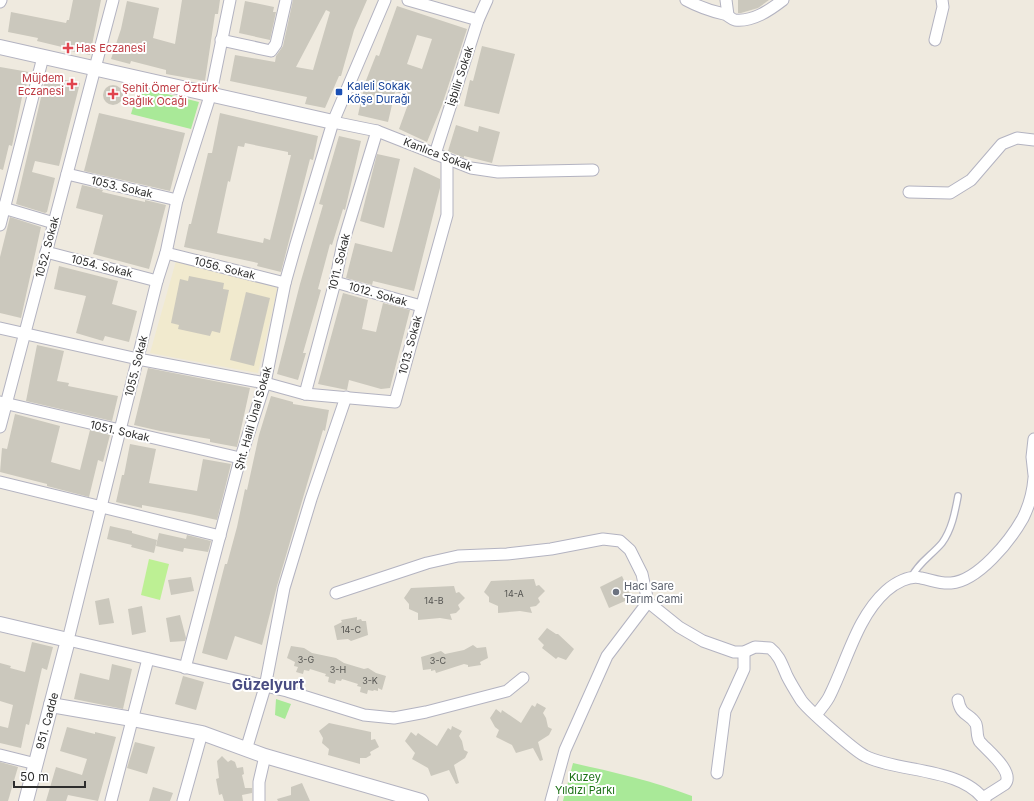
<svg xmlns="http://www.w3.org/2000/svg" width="1034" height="801" viewBox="0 0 1034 801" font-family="Inter,sans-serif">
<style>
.education{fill:#f1eace}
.green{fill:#a9e998}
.pitch{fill:#bdf094}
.building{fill:#cbc8bd;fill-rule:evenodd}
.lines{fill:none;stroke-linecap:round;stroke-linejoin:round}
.service-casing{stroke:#b3b3c1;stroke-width:8}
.minor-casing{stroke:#b3b3c1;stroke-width:13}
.tertiary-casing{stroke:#b3b3c1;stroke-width:16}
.service{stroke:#fff;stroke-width:5.5}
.minor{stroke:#fff;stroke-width:11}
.tertiary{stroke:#fff;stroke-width:14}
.health-dot{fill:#e0444e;stroke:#fff;stroke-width:1.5}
.transit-dot{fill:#1a4fb4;stroke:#fff;stroke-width:1.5}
.worship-dot{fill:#6b7280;stroke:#fff;stroke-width:1.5}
.labels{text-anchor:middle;stroke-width:4;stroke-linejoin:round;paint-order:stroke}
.number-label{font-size:9px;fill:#545451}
.health-label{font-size:11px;fill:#be3a42;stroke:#fff;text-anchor:start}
.street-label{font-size:11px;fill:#2d2d2d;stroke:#fff}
.transit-label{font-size:11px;fill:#164399;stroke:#fff;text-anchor:start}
.worship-label{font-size:11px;fill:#5b616d;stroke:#fff;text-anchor:start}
.park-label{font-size:11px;fill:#1d7116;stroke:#fff}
.district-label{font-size:15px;font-weight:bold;fill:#494c82;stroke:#fff}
</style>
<rect width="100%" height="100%" fill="#efeadf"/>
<!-- education -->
<path class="education" d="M176,261L278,287L258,373L150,353Z"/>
<!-- green -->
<g class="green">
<path d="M139,87L199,102L191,129L131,114Z"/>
<path d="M276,699L291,704L285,719L275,715Z"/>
<path d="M573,763C613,772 653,781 692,796V801H563Z"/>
</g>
<!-- pitch -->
<path class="pitch" d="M149,559L169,564L160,600L141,595Z"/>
<!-- building -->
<g class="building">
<path d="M73,0H101L90,55L62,49V47L37,41L38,38L8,32L11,12L66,23L67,20H69Z"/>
<path d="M182,0H220L218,14H215L205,81L166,74V70L131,61L130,64L111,59L121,29L127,1L159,8L153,38L175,44Z"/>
<path d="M293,0H367L354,30L341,76H339L325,108L305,104L307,97L230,81L235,55L275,62L276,56L283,46ZM326,10L330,12L313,70L296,67Z"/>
<path d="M738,0H769L758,8L741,13H738Z"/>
<path d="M245,1L274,7L273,12H276L270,40L239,33Z"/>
<path d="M397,6L467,29L442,105L427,142L399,129L411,96L395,92L388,122L358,115L365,83L376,55L379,56ZM417,35L432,39L422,69L407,64Z"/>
<path d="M482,46L515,54L499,114L464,106L470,80L473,81Z"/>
<path d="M0,67L29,72L24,97H22L12,146L9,145L3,170L0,169Z"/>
<path d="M46,76L80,83L59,166L35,161L32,172L55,178L47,212L45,213L16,204Z"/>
<circle cx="113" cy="95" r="10"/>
<path d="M99,113L185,133L170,191L84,171Z"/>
<path d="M220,113L318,136L313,160L310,159L281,272L257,266L258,263L184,247L189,224H191L208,153H212ZM245,143L288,152V155H291L270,240L264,238L263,243L217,233L228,181L230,182L238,146L244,147Z"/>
<path d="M456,125L478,132L479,126L500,132L492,163L464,156V158L448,151Z"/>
<path d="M339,136L361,141L345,210L343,209L332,245L330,244L318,289L321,290L303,353H306L298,380L277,374L300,284L323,205L319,204Z"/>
<path d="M377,154L400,159L384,228L360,221Z"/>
<path d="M414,167L440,179V188L414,291L373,281L372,285L346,278L355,243L392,252Z"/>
<path d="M82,185L103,190L102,192L145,202V200L166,205L149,269L93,254L103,215L76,208Z"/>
<path d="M10,217L41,227L21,318L0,313V257Z"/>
<path d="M59,266L118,281L112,304L137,311L129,342L105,336L103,341L76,333L86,296L54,289Z"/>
<path d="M189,276L224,283L223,289L229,290L220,333L212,331L210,336L178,329L179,325L171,323L180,279L188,281Z"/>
<path d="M246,292L270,298L254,366L230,360Z"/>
<path d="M343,293L368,300L362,329L376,332L383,303L410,310L390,388L381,389L349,380L347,390L318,384Z"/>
<path d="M37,345L64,351L57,381L69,383L68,386L118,396L112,421L26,401Z"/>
<path d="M148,368L250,388L237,447L210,442V439L160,431L134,425Z"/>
<path d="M271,396L293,402V404L329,410L325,431L323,430L277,586L262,645L235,636L227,660L202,653L225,564H227L237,527L245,489L247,490L259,435Z"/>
<path d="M15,414L60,426L51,462L80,470L90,430L110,435L103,462L98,460L89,497L47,486V484L0,472L2,448L7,449Z"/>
<path d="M130,444L156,449L149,483L197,491L203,459L231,464L217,520L190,514L142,505V508L116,502L122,475H124Z"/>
<path d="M110,526L132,531V533L157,540L154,553L131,547L132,545L107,539Z"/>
<path d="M159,533L186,539L187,535L211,541L208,552L184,548L183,552L156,546Z"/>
<path d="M622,576L632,598L609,608L600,587Z"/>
<path d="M191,577L194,591L171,595L168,580Z"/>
<path d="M534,579L536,586L539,585L545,591L538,598L540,602L536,606L530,607L532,613L520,611L498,613V606L489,602V597L484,592L491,581Z"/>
<path d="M454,586L456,593L459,592L465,598L458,605L460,609L456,613L450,614L452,620L440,618L418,620V613L409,609V604L404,598L411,588Z"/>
<path d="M109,598L114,623L99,625L95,601Z"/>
<path d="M142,606L146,632L132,635L128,609Z"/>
<path d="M180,615L186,638L185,641L170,642L166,618Z"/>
<path d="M357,617V620L361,619L362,621H366L368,635L351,641L348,639L337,640L334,626L342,622L341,620Z"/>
<path d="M547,628L556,634H558L574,649L566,660L558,657L556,659L542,648L544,645L538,639Z"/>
<path d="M32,642L53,647L47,670L42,668L29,725L26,724L21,748L0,743V726L8,728L13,705L0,701V663L11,666L10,668L25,672Z"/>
<path d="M473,645L477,648L486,647L488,658L480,662L481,665L468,667V665L464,664L436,673L435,670L431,671V669L423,670L421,657L441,651L445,654L464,650Z"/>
<path d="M291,646L304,648L312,653L336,658L344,663L364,669L368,668L376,673L386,676L382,690L378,688V691L374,690L373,691L368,690L367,694L360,692L361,687L357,686L358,684L342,679L341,681L336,680L335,684L328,682L329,677L325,676L326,674L310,669L309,671L304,670L303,674L296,672L298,667L294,666L295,662L287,658Z"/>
<path d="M112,664L132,669L123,709L74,699L80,673L109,680Z"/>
<path d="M183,676L204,682L196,710L175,704Z"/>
<path d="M537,703L546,708L543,713L546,718L548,727L552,729L549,735L538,742L543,760L540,761L533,748L516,753L512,745L496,737L499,730L495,727L490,718L496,709L501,713L502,710L521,723L532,705L535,707Z"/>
<path d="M329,723L371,732V740L375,739L379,747L370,752L371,755L366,758H360V764L328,755L329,749L322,743L323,738L319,731Z"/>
<path d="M452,726L462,731L459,736L462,741L464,750L468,752L465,758L454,765L459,783L456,784L449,770L431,776L428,768L412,759L415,753L405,741L411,732L416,736L418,733L437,746L448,728L451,730Z"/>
<path d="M67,727L95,734V732L116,737L98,801L68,795L66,801H46L56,767L82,775L87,759L60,751Z"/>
<path d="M135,742L155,747L147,774L127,768Z"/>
<path d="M222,756L228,762L231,760L235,762L237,768L243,767L244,774L242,775L245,788H252V793L242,795L243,801H224L222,794L219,795L216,779L219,778L217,761Z"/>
<path d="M0,762L18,767L8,801H0Z"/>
<path d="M302,783L310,801H278L277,799L291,795V787Z"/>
<path d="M153,787L173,793L170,801H149Z"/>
</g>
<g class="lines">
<!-- service casing -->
<g class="service-casing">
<path id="service" d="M911,578C918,563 932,555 942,543C952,529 955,512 958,496"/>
</g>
<!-- minor casing -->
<g class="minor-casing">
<g id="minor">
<path d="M230,0L211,93L177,200L166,253L157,281L68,640L287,691L364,715L394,718L426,712L507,691L523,678"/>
<path d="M408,0L478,20"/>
<path d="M686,0C699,7 710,11 724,14C728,15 731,19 735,20C753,22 770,10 783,0"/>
<path d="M726,0L728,15"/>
<path d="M0,2L1,0"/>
<path d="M221,40L271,51L276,44L286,0"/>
<path d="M935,40L943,7L942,0"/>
<path d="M333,122L377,131L471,168L498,172L593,170"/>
<path d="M435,154L478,20L487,0"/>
<path d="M67,174L177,200"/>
<path d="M909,192L950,193L971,180L1002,144L1017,138L1034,140"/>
<path d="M0,207L54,223"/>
<path d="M0,225L43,57"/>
<path d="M46,252L157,281"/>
<path d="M166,253L285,283"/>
<path d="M335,282L421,306"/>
<path d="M0,328L138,359L265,383L305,394L395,402L447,215V159"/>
<path d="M305,394L335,282L343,243L377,131"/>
<path d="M0,402L240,458"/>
<path d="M0,427L113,0"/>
<path d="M1034,439L1032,457L1034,475"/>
<path d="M0,482L220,536"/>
<path d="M336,593L427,563L458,556L507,554L551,549L603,539L620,541L630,550L642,574L648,602L679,627L703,641L734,652H744L755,647L770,648C780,656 782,665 787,676C791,684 796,692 801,700C808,710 854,750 865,756C899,773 962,767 985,801"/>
<path d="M185,668L239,463L265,383L285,283L296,244L333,122L385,0"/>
<path d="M958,700C961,717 970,713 976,724C978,730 976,737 980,742C987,750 1015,772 1005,784L983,798"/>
<path d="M816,715C821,708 827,702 830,695C847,661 857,617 886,591C895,583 909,575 921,578C932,580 940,584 951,583C978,581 1010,541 1023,518C1029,506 1033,491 1034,478"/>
<path d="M246,750L265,687L284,588L311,499L346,397"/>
<path d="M0,755L36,764"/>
<path d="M717,773L725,711L744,669V652"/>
<path d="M111,801L148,659"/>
<path d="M183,801L202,733"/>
<path d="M259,801V782L265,756"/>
<path d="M551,801L565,750L607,656L648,602"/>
</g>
</g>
<!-- tertiary casing -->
<g class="tertiary-casing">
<g id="tertiary">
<path d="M0,47L333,122"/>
<path d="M0,624L68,640L26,801"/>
<path d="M51,705L132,719L202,733L265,756L421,801"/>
</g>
</g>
<!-- service -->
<use href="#service" class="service"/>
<!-- minor -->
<use href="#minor" class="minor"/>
<!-- tertiary -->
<use href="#tertiary" class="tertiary"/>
</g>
<!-- markers -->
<g class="health-dot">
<path d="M66 42h4v4h4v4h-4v4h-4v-4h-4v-4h4z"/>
<path d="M70 78h4v4h4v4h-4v4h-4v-4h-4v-4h4z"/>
<path d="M111 88h4v4h4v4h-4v4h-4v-4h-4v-4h4z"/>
</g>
<rect class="transit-dot" x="335" y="88" width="8" height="8" rx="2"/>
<circle class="worship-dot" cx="616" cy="592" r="4"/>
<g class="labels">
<!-- number labels -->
<g class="number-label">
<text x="514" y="597">14-A</text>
<text x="434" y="604">14-B</text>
<text x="351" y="633">14-C</text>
<text x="306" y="663">3-G</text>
<text x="438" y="664">3-C</text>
<text x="338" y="673">3-H</text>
<text x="370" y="684">3-K</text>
</g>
<!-- health labels -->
<g class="health-label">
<text x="76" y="52">Has Eczanesi</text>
<text x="64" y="82" text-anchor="end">Müjdem<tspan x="64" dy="13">Eczanesi</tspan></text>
<text x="122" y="92">Şehit Ömer Öztürk<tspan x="122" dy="13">Sağlık Ocağı</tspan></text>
</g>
<!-- street labels -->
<g class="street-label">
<text transform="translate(460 76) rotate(-72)" y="4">İşbilir Sokak</text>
<text transform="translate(438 154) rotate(21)" y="4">Kanlıca Sokak</text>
<text transform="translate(122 187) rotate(13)" y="4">1053. Sokak</text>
<text transform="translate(47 247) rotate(-75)" y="4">1052. Sokak</text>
<text transform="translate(339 262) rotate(-76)" y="4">1011. Sokak</text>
<text transform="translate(102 266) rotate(14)" y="4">1054. Sokak</text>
<text transform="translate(225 268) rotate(14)" y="4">1056. Sokak</text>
<text transform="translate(378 294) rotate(16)" y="4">1012. Sokak</text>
<text transform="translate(410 345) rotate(-75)" y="4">1013. Sokak</text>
<text transform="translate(136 366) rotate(-76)" y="4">1055. Sokak</text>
<text transform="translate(253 418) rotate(-74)" y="4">Şht. Halil Ünal Sokak</text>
<text transform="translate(120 431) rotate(13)" y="4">1051. Sokak</text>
<text transform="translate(47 721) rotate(-75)" y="4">951. Cadde</text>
</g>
<!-- transit labels -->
<g class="transit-label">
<text x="347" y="90">Kaleli Sokak<tspan x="347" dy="13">Köşe Durağı</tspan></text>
</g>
<!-- worship labels -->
<g class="worship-label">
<text x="624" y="590">Hacı Sare<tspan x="624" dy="13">Tarım Cami</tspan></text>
</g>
<!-- park labels -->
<g class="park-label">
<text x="585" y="781">Kuzey<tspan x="585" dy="13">Yıldızı Parkı</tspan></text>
</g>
<!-- district labels -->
<g class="district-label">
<text x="268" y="690">Güzelyurt</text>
</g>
</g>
<!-- scale -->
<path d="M14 781v6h71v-6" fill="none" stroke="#2d2d2d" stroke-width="2"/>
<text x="20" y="781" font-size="12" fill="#2d2d2d" stroke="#ffffff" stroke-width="3" paint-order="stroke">50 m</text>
</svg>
